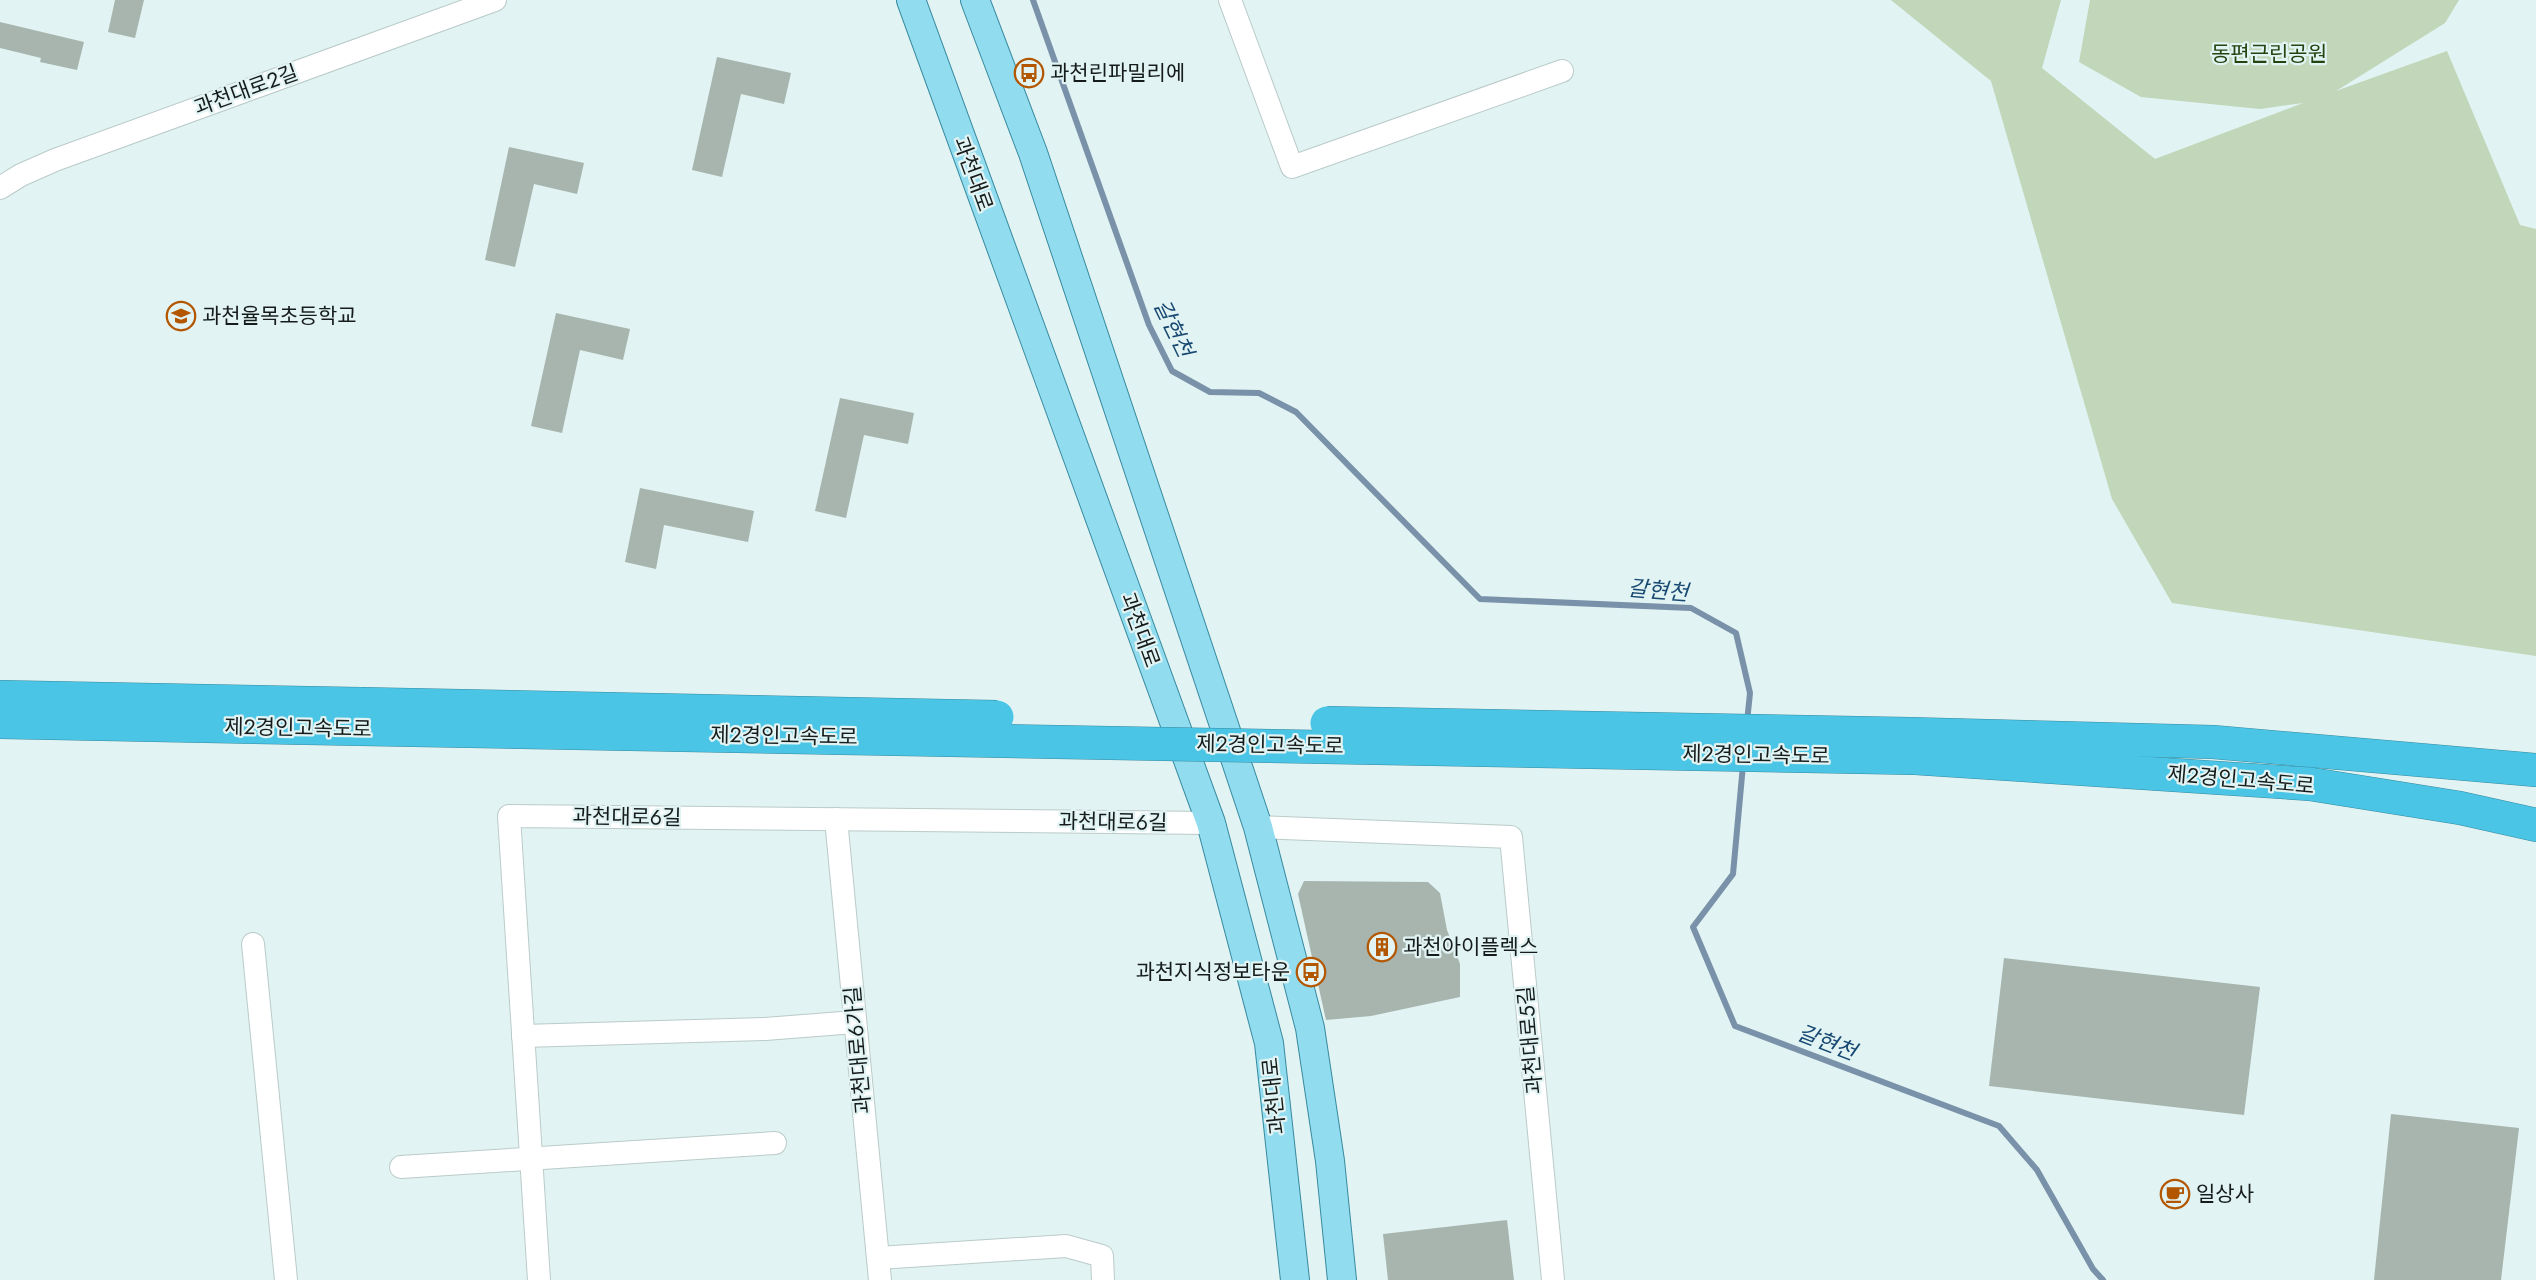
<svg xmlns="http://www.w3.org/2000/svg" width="2536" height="1280" viewBox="0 0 2536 1280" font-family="Jost,'Noto Sans KR',sans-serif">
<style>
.green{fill:#c2d6b9}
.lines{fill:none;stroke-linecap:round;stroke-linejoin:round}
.stream{stroke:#7a92a9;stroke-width:6}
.building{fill:#a7b5ae}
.minor-casing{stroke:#bacbc9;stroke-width:24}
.major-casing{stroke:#388a9f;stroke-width:30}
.highway-casing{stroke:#388a9f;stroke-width:34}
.minor{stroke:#fff;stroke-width:22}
.major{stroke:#92dcf0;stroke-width:28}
.highway{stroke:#4ac5e6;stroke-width:33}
.highway-bridge-casing{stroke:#388a9f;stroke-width:34;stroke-linecap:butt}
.highway-bridge{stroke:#4ac5e6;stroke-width:33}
.labels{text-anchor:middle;stroke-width:4.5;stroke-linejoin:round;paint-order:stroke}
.park-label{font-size:21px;fill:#23430f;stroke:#e1f3f2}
.poi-label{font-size:21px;fill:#161c1c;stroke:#e1f3f2;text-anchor:start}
.street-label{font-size:21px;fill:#161c1c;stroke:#e1f3f2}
.water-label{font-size:22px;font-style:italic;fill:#184972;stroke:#e1f3f2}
</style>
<rect width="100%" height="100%" fill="#e1f3f2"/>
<!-- green -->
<path class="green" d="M1891,0H2061L2042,68L2155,159L2303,103L2260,109L2141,97L2079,62L2090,0H2459L2445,23L2336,91L2447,51L2520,225L2536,229V656L2172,603L2112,499L1991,81Z"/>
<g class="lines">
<!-- stream -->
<g class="stream">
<path d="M1033,0L1149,325L1172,371L1210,392L1259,393L1296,412L1480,599L1691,608L1736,633L1750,693L1747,722"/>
<path d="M1743,765L1733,874L1693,927L1735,1026L1999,1126L2037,1170L2093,1269L2103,1280"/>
</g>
</g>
<!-- building -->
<g class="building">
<path d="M115,0H144L135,38L108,32Z"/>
<path d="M0,22L84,42L77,70L40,62L41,58L0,48Z"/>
<path d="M717,57L791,73L784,104L741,94L722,177L692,170Z"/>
<path d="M509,147L584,163L577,194L534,184L515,267L485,260Z"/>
<path d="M556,313L630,329L623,360L580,350L562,433L531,426Z"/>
<path d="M840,398L914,413L908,444L864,435L846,518L815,511Z"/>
<path d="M640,488L754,511L748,542L664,525L656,569L625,562Z"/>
<path d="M1304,881L1428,882L1440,893L1447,930L1460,964V997L1371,1016L1326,1020L1298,894Z"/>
<path d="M2004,958L2260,987L2244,1115L1989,1086Z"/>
<path d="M2391,1114L2519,1128L2501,1280H2374Z"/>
<path d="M1507,1220L1514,1280H1388L1383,1234Z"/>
</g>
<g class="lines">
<!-- minor casing -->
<g class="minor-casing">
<g id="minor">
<path d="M1230,0L1292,167L1562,71"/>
<path d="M0,188L21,175L55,160L495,0"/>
<path d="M836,819L880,1280"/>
<path d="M1258,827L1511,837L1553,1280"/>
<path d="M253,944L286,1280"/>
<path d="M523,1036L765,1029L855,1022"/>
<path d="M401,1167L775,1143"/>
<path d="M878,1258L1066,1246L1102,1256L1103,1280"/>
<path d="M539,1280L509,816L1211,823"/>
</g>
</g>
<!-- major casing -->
<g class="major-casing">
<g id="major">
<path d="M911,0L1211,823L1269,1043L1295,1280"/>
<path d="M975,0L1033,153L1258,827L1310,1028L1330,1161L1342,1280"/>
</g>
</g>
<!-- highway casing -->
<g class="highway-casing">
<g id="highway">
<path d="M0,697L361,704"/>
<path d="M0,722L360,729"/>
<path d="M1910,734L2213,742L2536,770"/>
<path d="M1915,758L2310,784L2460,808L2536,825"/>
</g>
</g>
<!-- minor -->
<use href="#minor" class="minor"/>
<!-- major -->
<use href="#major" class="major"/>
<!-- highway -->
<use href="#highway" class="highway"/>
<!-- highway-bridge casing -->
<g class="highway-bridge-casing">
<g id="highway-bridge">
<path d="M361,704L997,717"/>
<path d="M1327,723L1910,734"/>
<path d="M360,729L1915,758"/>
</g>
</g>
<!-- highway-bridge -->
<use href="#highway-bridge" class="highway-bridge"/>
</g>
<!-- icons -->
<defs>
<g id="bus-ring" transform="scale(1.5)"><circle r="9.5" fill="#e1f3f2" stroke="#b35600" stroke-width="1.5"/><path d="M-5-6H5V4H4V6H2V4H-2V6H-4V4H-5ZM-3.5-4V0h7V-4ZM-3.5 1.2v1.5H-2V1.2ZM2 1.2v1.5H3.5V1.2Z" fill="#b35600"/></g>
<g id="school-ring" transform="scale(1.5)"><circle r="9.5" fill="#e1f3f2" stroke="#b35600" stroke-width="1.5"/><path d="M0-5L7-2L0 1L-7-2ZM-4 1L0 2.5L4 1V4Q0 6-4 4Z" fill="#b35600"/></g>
<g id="building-ring" transform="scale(1.5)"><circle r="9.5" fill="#e1f3f2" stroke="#b35600" stroke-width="1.5"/><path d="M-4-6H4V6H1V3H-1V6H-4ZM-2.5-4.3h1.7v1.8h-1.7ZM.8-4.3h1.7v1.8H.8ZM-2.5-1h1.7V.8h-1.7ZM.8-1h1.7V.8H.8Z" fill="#b35600"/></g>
<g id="cafe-ring" transform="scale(1.5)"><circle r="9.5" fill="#e1f3f2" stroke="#b35600" stroke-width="1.5"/><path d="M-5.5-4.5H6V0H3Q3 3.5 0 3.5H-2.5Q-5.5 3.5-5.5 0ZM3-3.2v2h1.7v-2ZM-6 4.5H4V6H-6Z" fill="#b35600"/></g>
</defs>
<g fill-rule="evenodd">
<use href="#bus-ring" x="1029" y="73"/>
<use href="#school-ring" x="181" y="316"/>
<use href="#building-ring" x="1382" y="947"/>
<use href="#bus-ring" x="1311" y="972"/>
<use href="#cafe-ring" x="2175" y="1194"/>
</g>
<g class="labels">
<!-- park labels -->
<g class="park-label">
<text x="2269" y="61">동편근린공원</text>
</g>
<!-- poi labels -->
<g class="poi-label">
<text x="1050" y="80">과천린파밀리에</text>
<text x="202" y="323">과천율목초등학교</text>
<text x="1403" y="954">과천아이플렉스</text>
<text x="1290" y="979" text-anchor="end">과천지식정보타운</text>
<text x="2196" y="1201">일상사</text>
</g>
<!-- street labels -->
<g class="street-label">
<text transform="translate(246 90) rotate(-20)" y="7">과천대로2길</text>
<text transform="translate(973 174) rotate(70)" y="7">과천대로</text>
<text transform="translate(1140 630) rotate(70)" y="7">과천대로</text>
<text transform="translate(298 728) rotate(1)" y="7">제2경인고속도로</text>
<text transform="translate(784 736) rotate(1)" y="7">제2경인고속도로</text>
<text transform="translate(1270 745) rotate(1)" y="7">제2경인고속도로</text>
<text transform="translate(1756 755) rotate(1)" y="7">제2경인고속도로</text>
<text transform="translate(2241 780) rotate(5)" y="7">제2경인고속도로</text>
<text transform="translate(627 817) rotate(1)" y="7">과천대로6길</text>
<text transform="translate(1113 822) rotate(1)" y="7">과천대로6길</text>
<text transform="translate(1530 1040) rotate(-95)" y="7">과천대로5길</text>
<text transform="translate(858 1050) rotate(-95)" y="7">과천대로6가길</text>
<text transform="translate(1274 1096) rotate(-96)" y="7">과천대로</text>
</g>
<!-- water labels -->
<g class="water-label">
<text transform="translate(1174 328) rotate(64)" y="8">갈현천</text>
<text transform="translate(1658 590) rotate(5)" y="8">갈현천</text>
<text transform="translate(1827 1042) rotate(21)" y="8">갈현천</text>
</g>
</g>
</svg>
